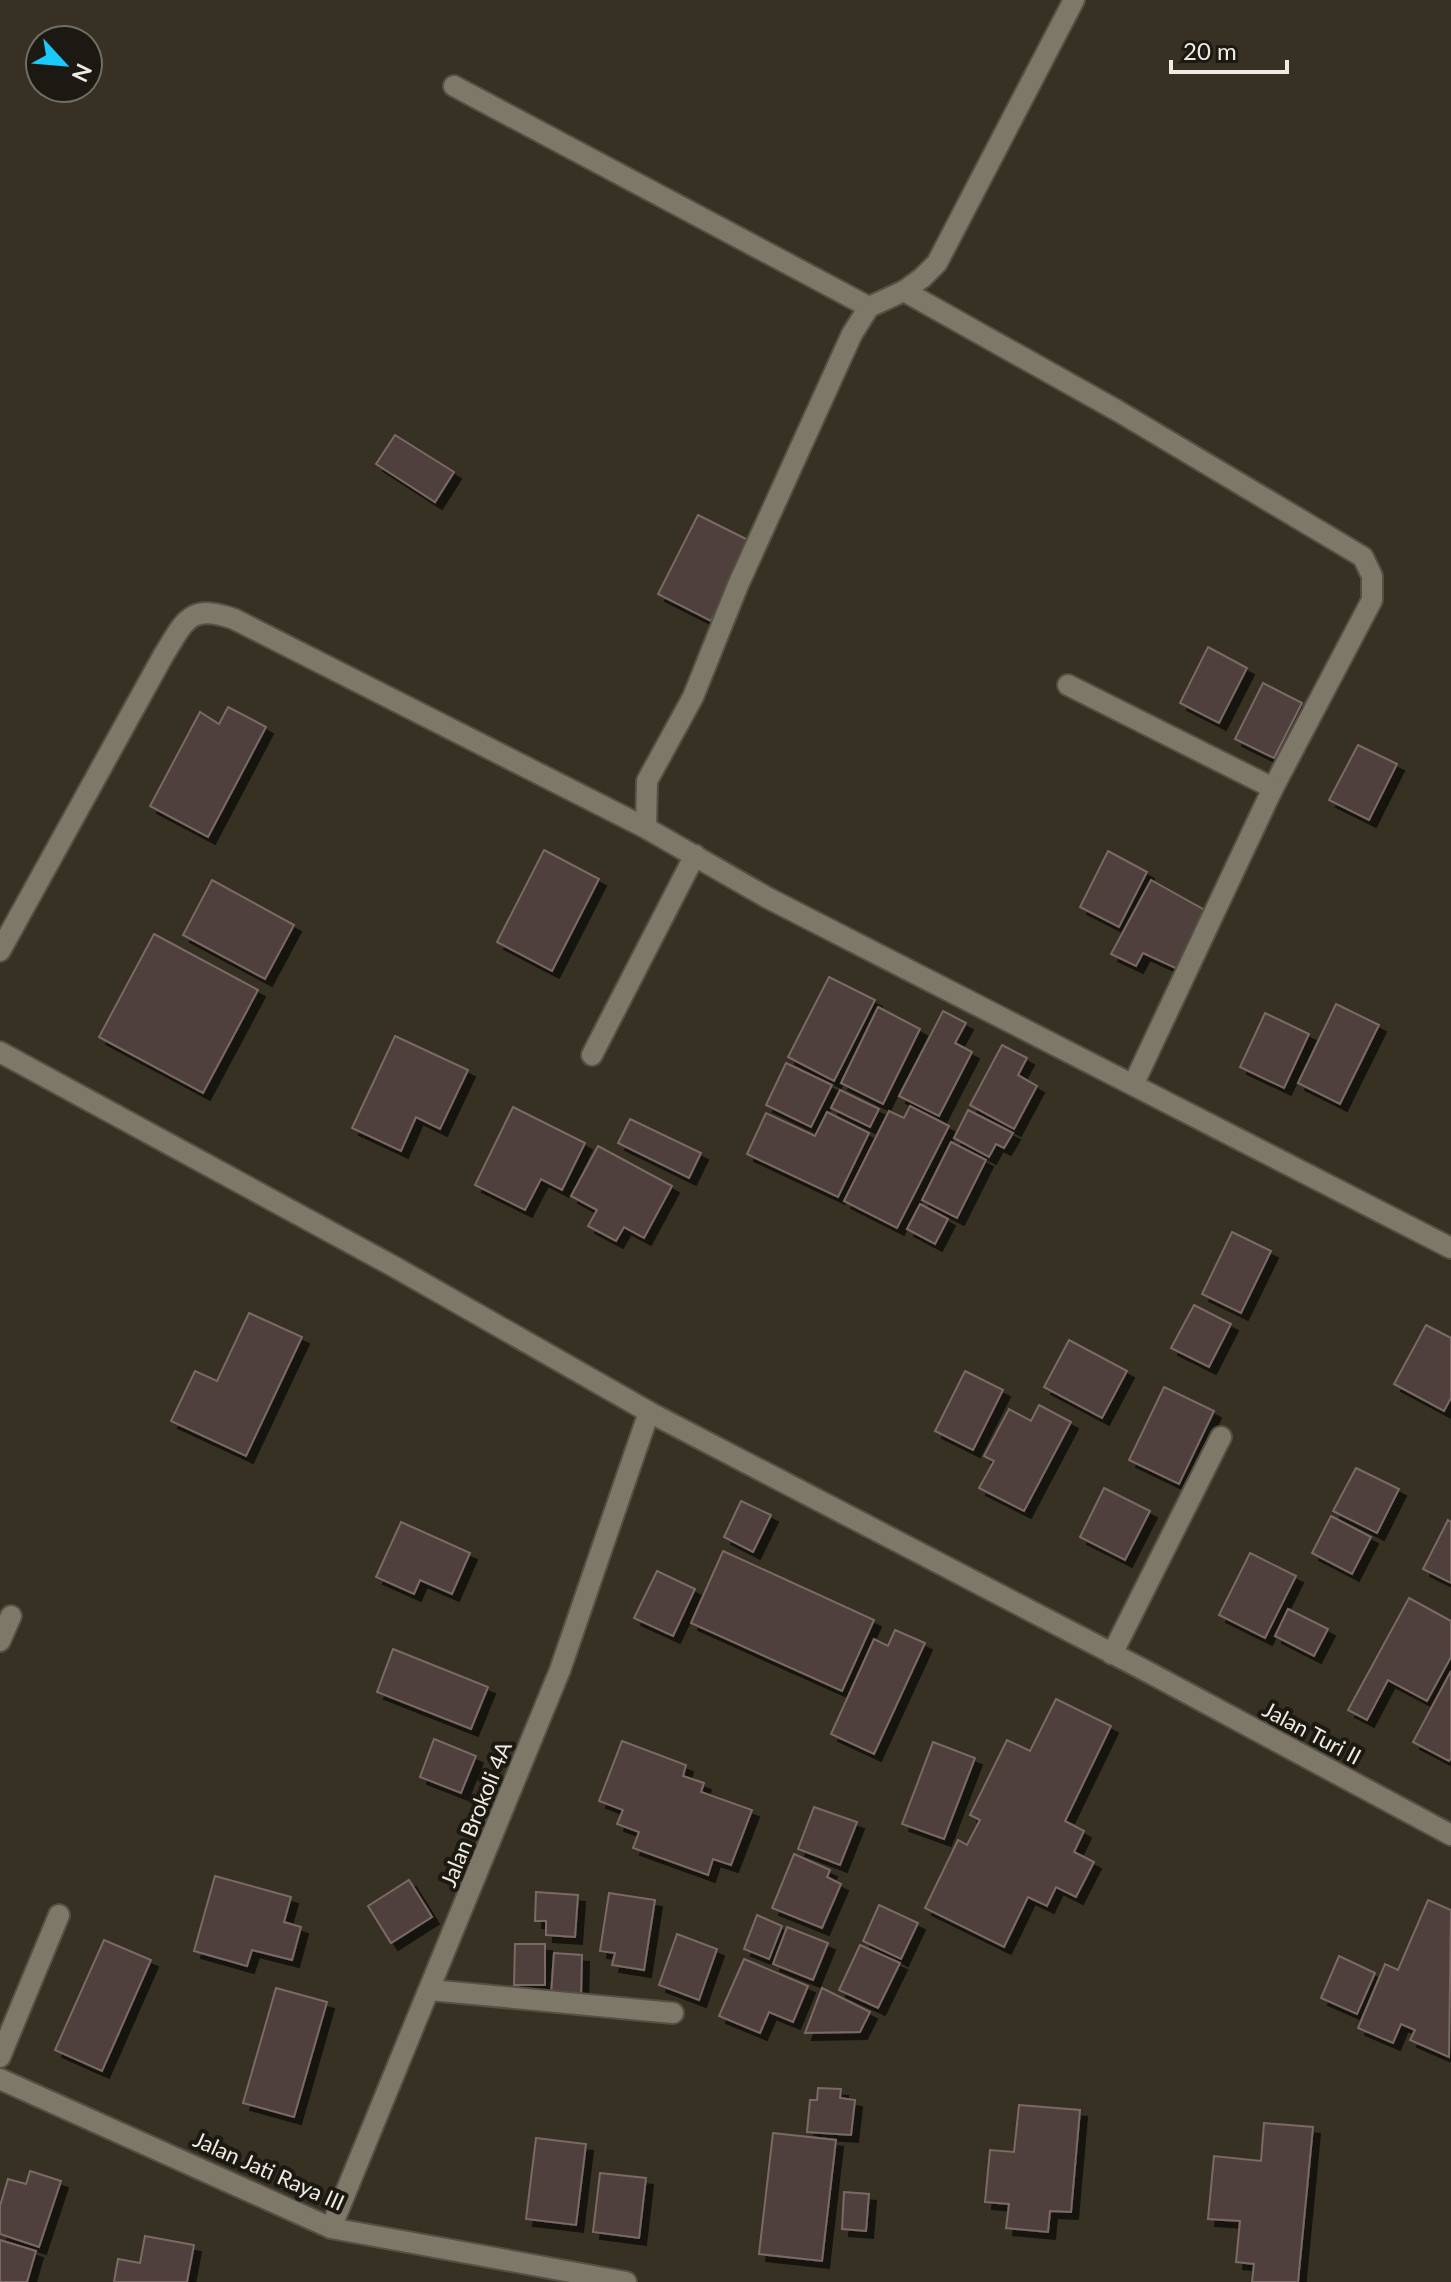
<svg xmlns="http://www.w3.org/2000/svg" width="1451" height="2282" viewBox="0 0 1451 2282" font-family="Lato,sans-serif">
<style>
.building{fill:#50403c;stroke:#7a6965;stroke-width:2;filter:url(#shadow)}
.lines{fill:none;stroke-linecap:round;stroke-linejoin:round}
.street-casing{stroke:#545044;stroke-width:24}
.street{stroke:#7e7869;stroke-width:20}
.labels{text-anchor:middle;stroke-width:8;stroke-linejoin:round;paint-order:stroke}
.street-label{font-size:22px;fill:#eeebe2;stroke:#1c1913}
</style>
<defs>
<filter id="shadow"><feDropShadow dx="7" dy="7" stdDeviation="0" flood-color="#0009"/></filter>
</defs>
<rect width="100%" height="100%" fill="#373124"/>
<!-- building -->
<g class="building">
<path d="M395,435L454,472L435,502L376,464Z"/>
<path d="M698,515L752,542L711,621L658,594Z"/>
<path d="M1208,647L1247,668L1219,723L1180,703Z"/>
<path d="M1263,683L1302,703L1274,758L1235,739Z"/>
<path d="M228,707L266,727L208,837L150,806L200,712L219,724Z"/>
<path d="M1358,745L1397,764L1369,820L1329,800Z"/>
<path d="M544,850L599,879L552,971L497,942Z"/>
<path d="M1108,851L1147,872L1119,927L1080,907Z"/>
<path d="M212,880L294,925L265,979L183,935Z"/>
<path d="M1151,880L1210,913L1182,971L1143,953L1136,966L1111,954Z"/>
<path d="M154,934L258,990L203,1093L99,1037Z"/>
<path d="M829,977L875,1000L834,1081L788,1057Z"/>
<path d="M1336,1004L1379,1025L1340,1104L1298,1083Z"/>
<path d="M878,1007L920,1029L883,1104L841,1083Z"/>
<path d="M943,1011L966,1023L955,1043L972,1052L939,1116L899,1096Z"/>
<path d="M1265,1013L1309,1034L1284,1088L1240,1067Z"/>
<path d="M395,1036L468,1070L440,1129L416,1117L401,1151L352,1128Z"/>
<path d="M1002,1045L1027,1058L1018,1075L1037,1086L1014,1129L970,1105Z"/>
<path d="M786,1063L832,1085L811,1127L766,1105Z"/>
<path d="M840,1090L879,1109L870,1127L831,1108Z"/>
<path d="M910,1106L949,1126L897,1228L844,1201L889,1111L904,1118Z"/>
<path d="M513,1107L585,1143L562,1190L541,1179L525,1210L475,1185Z"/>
<path d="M968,1110L1013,1133L1004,1148L996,1144L989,1157L954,1138Z"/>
<path d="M827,1112L869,1133L838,1197L747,1154L766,1113L815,1136Z"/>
<path d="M630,1119L701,1153L689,1178L618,1143Z"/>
<path d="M951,1142L986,1160L957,1218L922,1200Z"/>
<path d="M598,1146L672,1186L644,1238L624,1227L616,1241L588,1226L597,1210L571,1196Z"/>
<path d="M920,1204L948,1219L935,1244L907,1229Z"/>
<path d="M1232,1232L1271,1251L1241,1313L1202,1294Z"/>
<path d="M1194,1305L1231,1324L1209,1367L1171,1348Z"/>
<path d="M249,1313L302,1337L246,1456L171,1421L195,1371L217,1381Z"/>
<path d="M1426,1325L1451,1338V1398L1444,1411L1394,1384Z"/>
<path d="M1069,1340L1127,1371L1102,1418L1044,1387Z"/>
<path d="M965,1371L1003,1390L973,1450L935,1431Z"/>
<path d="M1164,1387L1214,1411L1179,1484L1129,1460Z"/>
<path d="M1039,1405L1071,1422L1024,1511L979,1488L994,1461L984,1456L1009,1409L1031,1421Z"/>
<path d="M1356,1468L1399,1489L1377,1533L1333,1511Z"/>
<path d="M1104,1488L1150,1511L1125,1560L1080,1537Z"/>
<path d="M741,1501L771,1515L753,1552L724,1537Z"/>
<path d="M1331,1516L1371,1537L1352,1574L1312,1553Z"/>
<path d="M1448,1520L1451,1522V1583L1423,1569Z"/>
<path d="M401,1522L470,1553L452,1594L420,1580L414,1594L376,1577Z"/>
<path d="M723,1551L874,1620L842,1691L691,1623Z"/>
<path d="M1250,1553L1296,1576L1265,1638L1219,1615Z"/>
<path d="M657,1571L695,1589L673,1636L634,1618Z"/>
<path d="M1409,1598L1451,1621V1657L1427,1701L1388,1680L1367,1720L1348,1710Z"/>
<path d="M1288,1609L1328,1629L1314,1656L1275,1636Z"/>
<path d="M895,1630L925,1643L874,1754L831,1734L874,1639L888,1646Z"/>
<path d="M393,1649L488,1687L471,1729L377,1692Z"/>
<path d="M1451,1671V1758L1449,1761L1413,1742Z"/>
<path d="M1056,1699L1111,1726L1065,1821L1084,1831L1074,1852L1094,1862L1076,1897L1056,1887L1047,1906L1028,1897L1004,1947L925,1908L958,1840L967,1845L980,1820L970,1815L1007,1740L1030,1751Z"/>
<path d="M434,1739L476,1756L461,1793L420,1777Z"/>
<path d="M622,1741L686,1765L683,1776L704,1783L701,1792L752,1810L731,1865L713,1859L708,1875L633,1848L639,1832L617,1824L623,1810L599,1801Z"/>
<path d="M933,1742L975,1758L944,1839L902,1824Z"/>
<path d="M814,1807L857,1822L840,1865L798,1849Z"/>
<path d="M794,1854L830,1870L827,1877L841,1884L822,1928L772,1908Z"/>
<path d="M215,1876L291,1897L284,1922L301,1927L292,1960L252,1950L247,1966L194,1951Z"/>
<path d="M409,1880L432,1917L391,1943L368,1906Z"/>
<path d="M536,1892L578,1895L575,1937L546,1935V1921H535Z"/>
<path d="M609,1893L655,1900L644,1970L612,1965L615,1953L600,1951Z"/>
<path d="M1428,1900L1451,1910L1449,2057L1410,2040L1415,2030L1401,2024L1393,2043L1358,2028L1385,1964L1398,1970Z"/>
<path d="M879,1905L918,1923L901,1959L863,1941Z"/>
<path d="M757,1915L782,1926L769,1959L744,1949Z"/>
<path d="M787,1927L828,1943L813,1980L773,1964Z"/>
<path d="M677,1934L717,1949L699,2000L659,1985Z"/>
<path d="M104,1940L151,1960L102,2071L55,2050Z"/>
<path d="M515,1944H545V1985H514Z"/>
<path d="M860,1945L900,1963L878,2008L839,1990Z"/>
<path d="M554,1953L582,1955L581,1996L551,1995Z"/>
<path d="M1339,1956L1375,1973L1357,2014L1321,1998Z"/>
<path d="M744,1959L808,1986L793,2022L769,2012L760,2033L719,2016Z"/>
<path d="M276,1988L327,2002L294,2117L243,2103Z"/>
<path d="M822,1988L870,2012L860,2032L805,2033Z"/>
<path d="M818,2088L841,2089L840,2098L855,2100L851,2135L807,2132L810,2100H817Z"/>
<path d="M1019,2105L1080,2110L1071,2212L1050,2211L1048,2232L1006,2228L1009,2204L985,2202L990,2150L1014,2152Z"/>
<path d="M1264,2123L1313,2127L1298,2282H1252L1254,2264L1236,2262L1240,2221L1208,2219L1214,2156L1261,2161Z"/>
<path d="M773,2133L836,2140L822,2261L759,2254Z"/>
<path d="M536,2138L586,2144L576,2225L526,2219Z"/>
<path d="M30,2171L61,2181L39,2247L0,2234V2206L8,2179L26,2184Z"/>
<path d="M600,2173L646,2178L639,2238L593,2232Z"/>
<path d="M844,2192L869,2194L866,2231L842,2229Z"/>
<path d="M145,2236L194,2245L187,2282H114L118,2259L140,2263Z"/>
<path d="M0,2240L36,2251L27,2282H0Z"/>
</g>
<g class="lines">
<!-- street casing -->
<g class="street-casing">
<g id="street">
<path d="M454,86L869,307"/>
<path d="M904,291L1118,411L1363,557L1372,576V600L1273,788L1133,1085"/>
<path d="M1068,685L1273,788"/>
<path d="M646,828L647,781L693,697L738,585L852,334L869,307L904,291L922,278L937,263L1074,0"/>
<path d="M0,951L163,656C185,621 189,603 234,619L646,828L768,898L1451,1248"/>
<path d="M0,1052L393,1266L649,1412L1150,1673L1451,1835"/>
<path d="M592,1055L695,855"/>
<path d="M0,1641L11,1616"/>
<path d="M1112,1654L1221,1437"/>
<path d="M430,1990L673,2013"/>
<path d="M0,2057L59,1915"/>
<path d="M0,2079L331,2228L626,2282"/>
<path d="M331,2228L560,1670L649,1412"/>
</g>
</g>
<!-- street -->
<use href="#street" class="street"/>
</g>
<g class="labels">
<!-- street labels -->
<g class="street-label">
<text transform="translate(1312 1733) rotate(28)" y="8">Jalan Turi II</text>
<text transform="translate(476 1814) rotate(-68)" y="8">Jalan Brokoli 4A</text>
<text transform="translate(269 2171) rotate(24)" y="8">Jalan Jati Raya III</text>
</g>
</g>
<!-- north arrow -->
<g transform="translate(64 64) rotate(116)"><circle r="38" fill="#1c1913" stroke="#706d66" stroke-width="2"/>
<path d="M0-6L14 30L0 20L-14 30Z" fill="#1cc9fc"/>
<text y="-12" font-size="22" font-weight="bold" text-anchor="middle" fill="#eeebe2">N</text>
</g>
<!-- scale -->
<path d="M1171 60v12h116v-12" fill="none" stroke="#eeebe2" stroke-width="4"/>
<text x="1183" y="60" font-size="24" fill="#eeebe2" stroke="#1c1913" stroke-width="6" paint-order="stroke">20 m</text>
</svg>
